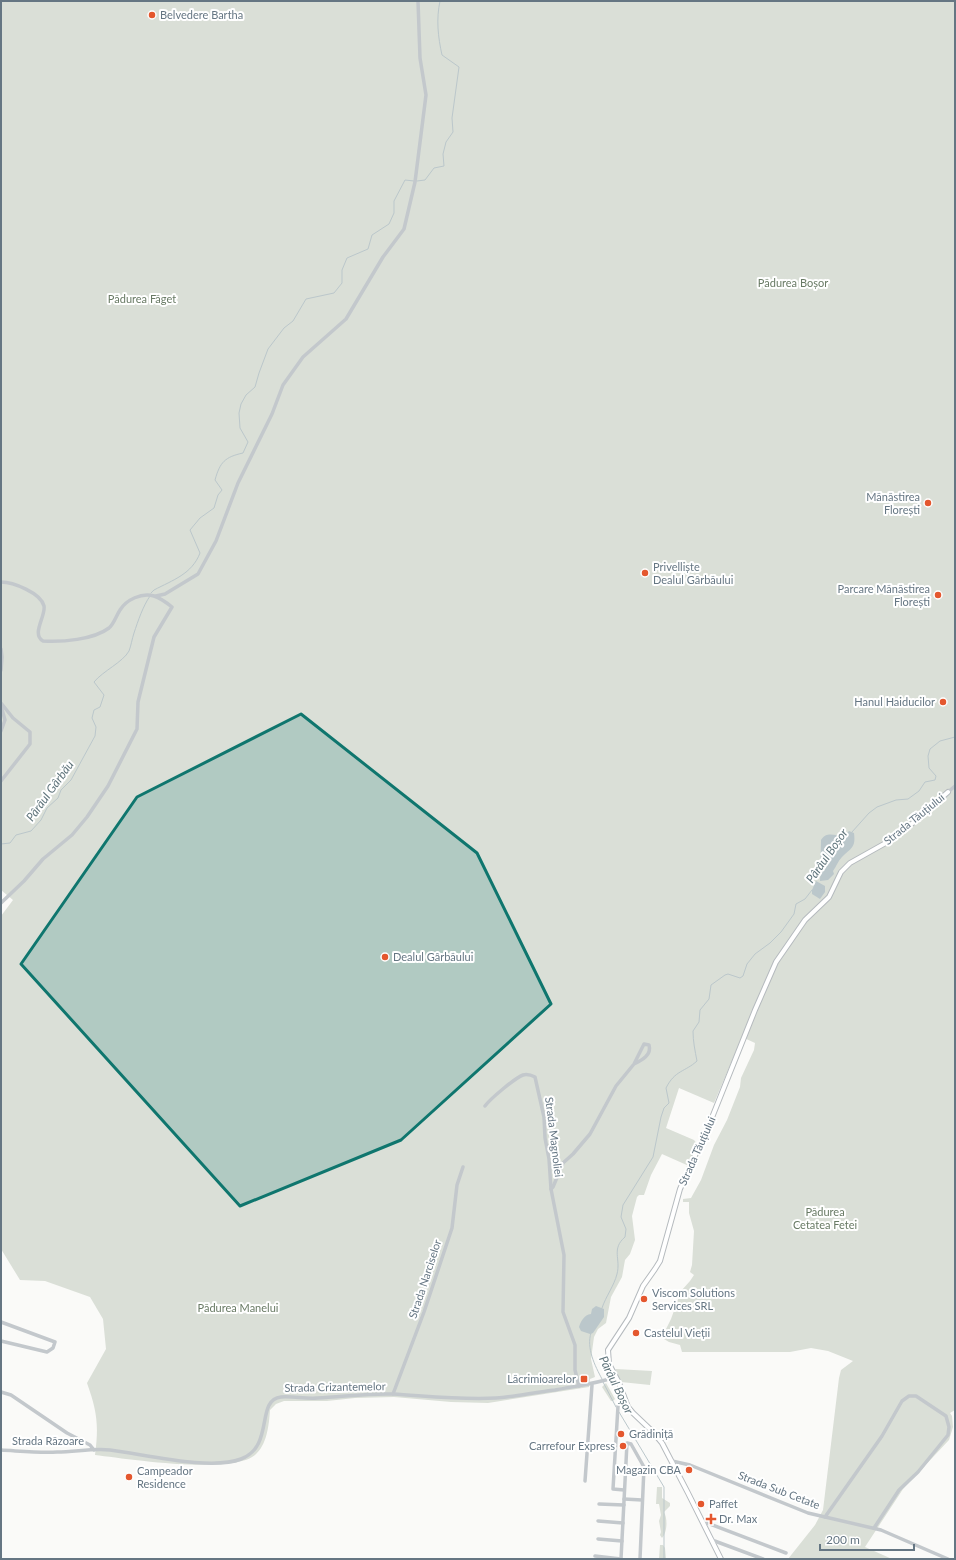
<svg xmlns="http://www.w3.org/2000/svg" width="956" height="1560" viewBox="0 0 956 1560" font-family="Lato,sans-serif">
<style>
.green{fill:#dadfd7}
.water{fill:#bbc7cb}
.lines{fill:none;stroke-linecap:round;stroke-linejoin:round}
.stream{stroke:#bbc7cb;stroke-width:1}
.major-casing{stroke:#b5babe;stroke-width:6}
.minor{stroke:#c3c8cc;stroke-width:3.5}
.major{stroke:#fff;stroke-width:4}
.marked{fill:#0f766e;fill-opacity:0.2;stroke:#0f766e;stroke-width:3;stroke-linejoin:round}
.poi-dot{fill:#e4572e;stroke:#fff;stroke-width:1.5}
.labels{text-anchor:middle;stroke-width:4;stroke-linejoin:round;paint-order:stroke}
.poi-label{font-size:11px;fill:#657683;stroke:#fff;text-anchor:start}
.park-label{font-size:11px;fill:#687a64;stroke:#fff}
.street-label{font-size:11px;fill:#657683;stroke:#fff}
.water-label{font-size:12px;font-style:italic;fill:#60757c;stroke:#fff}
</style>
<rect width="100%" height="100%" fill="#fafaf8"/>
<!-- green -->
<g class="green">
<path d="M1,1H955V1410L950,1413L952,1416L953,1427L949,1440L903,1489L865,1547L892,1559H788L815,1525L823,1510L839,1378L841,1370L853,1361L828,1351L811,1348L790,1352H682L680,1345L669,1342L664,1339L666,1329L671,1319L681,1291L690,1281L694,1275L690,1272L692,1265L694,1231L689,1213V1202H683V1199L691,1198L701,1180L714,1145L727,1120L740,1087L741,1078L754,1050L755,1043L742,1037L714,1103L679,1088L666,1128L694,1140L698,1145L689,1166L662,1154L651,1175L644,1195H639L637,1197L632,1216L635,1240L630,1254L625,1260L622,1277L611,1297L606,1323L598,1329L594,1337L591,1359L595,1377L590,1379L589,1387L488,1403L451,1402L394,1397L355,1398L327,1401H284L276,1404L270,1410C269,1425 267,1445 255,1455C231,1475 128,1459 95,1455C99,1425 97,1411 87,1383L106,1349L103,1319L90,1297L45,1281L20,1280L1,1249V916L13,900L1,890Z"/>
<path d="M616,1369L652,1371L650,1385L621,1382L615,1370Z"/>
<path d="M606,1383L615,1399L613,1401H611L602,1387Z"/>
<path d="M657,1487H662V1498L670,1503V1506L664,1512C668,1519 667,1533 662,1538L660,1535L661,1532L659,1521L661,1515L659,1504H656Z"/>
<path d="M660,1545H663L665,1548L666,1559H659Z"/>
</g>
<!-- water -->
<g class="water">
<path d="M849,831L854,833C856,848 851,848 842,857C838,861 836,867 833,871L834,874L828,880L820,881L821,840C827,831 834,836 844,836Z"/>
<path d="M816,881L825,886V892L820,899L812,894V890Z"/>
<path d="M596,1306L604,1309V1317L593,1333L590,1334L581,1331L579,1327C581,1321 584,1315 591,1314L592,1309Z"/>
</g>
<g class="lines">
<!-- stream -->
<g class="stream">
<path d="M417,181L425,180L434,168L444,166L443,154L446,142L453,132L452,118L459,67L442,55C438,37 436,19 440,1"/>
<path d="M151,593L154,590C173,580 192,574 200,553L190,530L200,518L214,508L218,495L222,490L215,480C220,462 225,457 243,453L248,442L240,428L239,413L241,404L246,395L255,387L259,373L268,349L284,328L293,321L306,299L334,293L342,283V270L347,258L368,249L372,235L389,224L394,213V201L405,180L414,181"/>
<path d="M852,832L869,813L877,807L896,800L908,799L919,791L925,782L935,780L936,776L929,768L928,756L930,749L940,741L955,737"/>
<path d="M1,844L10,843L16,835L31,831L41,820L47,808L58,798L61,790L71,780L95,736L96,727L92,718L94,710L100,707L104,695L94,682C103,671 123,662 129,651C131,646 132,639 134,633C138,621 143,606 150,596"/>
<path d="M602,1308C606,1296 614,1286 617,1274C621,1259 611,1249 625,1237L626,1229L621,1217L623,1205L653,1157L661,1117L664,1108L669,1103L666,1088C675,1070 685,1072 697,1061C695,1051 693,1041 693,1031L699,1022L700,1010L709,999L711,985L725,975L728,974L740,978L743,976L747,964L755,954L770,943L781,932L794,914L796,904L805,899L812,890"/>
<path d="M591,1333C586,1348 595,1366 602,1379"/>
<path d="M603,1382L616,1407"/>
<path d="M619,1412L664,1487V1559"/>
</g>
<!-- major casing -->
<g class="major-casing">
<path id="major" d="M721,1559L688,1493L662,1443L653,1432L633,1413L628,1407L619,1383L609,1364L608,1350L629,1318L643,1286L655,1269L660,1261L680,1189L711,1120L755,1010L776,962L805,920L829,897L841,872L850,863L891,840L914,822L948,792"/>
</g>
<!-- minor -->
<g class="minor">
<path d="M1,582C13,582 41,593 44,606C46,616 31,634 43,641C62,642 93,640 109,628C114,624 116,616 120,610C126,600 142,592 154,596C160,598 167,603 172,607L154,637L138,702L137,729L108,786L87,817L72,835L43,859L24,881L1,903"/>
<path d="M156,596L165,594L198,574L216,541L238,483L272,414L283,385L303,357L346,319L383,257L404,229L415,182L426,95L420,58L418,1"/>
<path d="M1,649L2,657L1,670"/>
<path d="M1,703L13,718L30,732V744L1,781"/>
<path d="M1,706L5,720L1,731"/>
<path d="M948,792L955,786"/>
<path d="M485,1106C490,1099 515,1078 523,1075C527,1074 531,1075 535,1077L544,1117L545,1138L549,1159L551,1189L564,1255L563,1312L575,1345V1370L579,1386"/>
<path d="M551,1189L553,1187L563,1163L573,1154L590,1134L616,1086L634,1064L644,1044L649,1045C652,1055 642,1060 634,1064"/>
<path d="M1,1322L55,1342L53,1348L47,1352L1,1341"/>
<path d="M1,1392L11,1395L67,1433L90,1445L94,1450"/>
<path d="M393,1394L424,1312L452,1228L457,1185L463,1167"/>
<path d="M618,1406L613,1489L624,1490"/>
<path d="M1,1450C20,1451 39,1453 57,1452C75,1452 93,1448 110,1450C144,1454 210,1471 241,1459C275,1446 255,1400 281,1397C293,1396 305,1399 317,1398C342,1397 368,1393 393,1394C427,1396 461,1400 496,1398C515,1397 535,1392 555,1390C576,1386 595,1384 616,1377"/>
<path d="M672,1461L690,1465L808,1513L881,1530L948,1559"/>
<path d="M585,1481L592,1385"/>
<path d="M624,1499L642,1500"/>
<path d="M599,1504L624,1505"/>
<path d="M825,1517L882,1436L902,1401L909,1396H916L946,1416L949,1427L948,1435L918,1472L899,1490L874,1528"/>
<path d="M598,1521L623,1523"/>
<path d="M702,1521L786,1553"/>
<path d="M598,1539L622,1541"/>
<path d="M712,1540L763,1559"/>
<path d="M595,1556L621,1559"/>
<path d="M621,1559L627,1443L631,1444L644,1467L640,1559"/>
</g>
<!-- major -->
<use href="#major" class="major"/>
</g>
<!-- marked area -->
<path class="marked" d="M301,714L477,853L551,1004L401,1140L240,1206L21,964L137,797Z"/>
<!-- markers -->
<g class="poi-dot">
<circle cx="152" cy="15" r="4"/>
<circle cx="928" cy="503" r="4"/>
<circle cx="645" cy="573" r="4"/>
<circle cx="938" cy="595" r="4"/>
<circle cx="943" cy="702" r="4"/>
<circle cx="385" cy="957" r="4"/>
<circle cx="644" cy="1299" r="4"/>
<circle cx="636" cy="1333" r="4"/>
<rect x="580" y="1375" width="8" height="8" rx="2"/>
<circle cx="621" cy="1434" r="4"/>
<circle cx="623" cy="1446" r="4"/>
<circle cx="689" cy="1470" r="4"/>
<circle cx="129" cy="1477" r="4"/>
<circle cx="701" cy="1504" r="4"/>
<path d="M709 1513h4v4h4v4h-4v4h-4v-4h-4v-4h4z"/>
</g>
<g class="labels">
<!-- poi labels -->
<g class="poi-label">
<text x="160" y="19">Belvedere Bartha</text>
<text x="920" y="501" text-anchor="end">Mănăstirea<tspan x="920" dy="13">Florești</tspan></text>
<text x="653" y="571">Privelliște<tspan x="653" dy="13">Dealul Gârbăului</tspan></text>
<text x="930" y="593" text-anchor="end">Parcare Mănăstirea<tspan x="930" dy="13">Florești</tspan></text>
<text x="935" y="706" text-anchor="end">Hanul Haiducilor</text>
<text x="393" y="961">Dealul Gârbăului</text>
<text x="652" y="1297">Viscom Solutions<tspan x="652" dy="13">Services SRL</tspan></text>
<text x="644" y="1337">Castelul Vieții</text>
<text x="576" y="1383" text-anchor="end">Lăcrimioarelor</text>
<text x="629" y="1438">Grădiniță</text>
<text x="615" y="1450" text-anchor="end">Carrefour Express</text>
<text x="681" y="1474" text-anchor="end">Magazin CBA</text>
<text x="137" y="1475">Campeador<tspan x="137" dy="13">Residence</tspan></text>
<text x="709" y="1508">Paffet</text>
<text x="719" y="1523">Dr. Max</text>
</g>
<!-- park labels -->
<g class="park-label">
<text x="793" y="287">Pădurea Boșor</text>
<text x="142" y="303">Pădurea Făget</text>
<text x="825" y="1216">Pădurea<tspan x="825" dy="13">Cetatea Fetei</tspan></text>
<text x="238" y="1312">Pădurea Manelui</text>
</g>
<!-- street labels -->
<g class="street-label">
<text transform="translate(914 819) rotate(-39)" y="4">Strada Tăuțiului</text>
<text transform="translate(554 1137) rotate(83)" y="4">Strada Magnoliei</text>
<text transform="translate(697 1151) rotate(-66)" y="4">Strada Tăuțiului</text>
<text transform="translate(425 1279) rotate(-72)" y="4">Strada Narciselor</text>
<text transform="translate(335 1387) rotate(-1)" y="4">Strada Crizantemelor</text>
<text x="48" y="1445">Strada Răzoare</text>
<text transform="translate(779 1490) rotate(21)" y="4">Strada Sub Cetate</text>
</g>
<!-- water labels -->
<g class="water-label">
<text transform="translate(50 791) rotate(-54)" y="4">Pârâul Gârbău</text>
<text transform="translate(827 856) rotate(-55)" y="4">Pârâul Boșor</text>
<text transform="translate(616 1385) rotate(64)" y="4">Pârâul Boșor</text>
</g>
</g>
<!-- border -->
<rect width="956" height="1560" fill="none" stroke="#657683" stroke-width="4"/>
<!-- scale -->
<path d="M820 1544v6h94v-6" fill="none" stroke="#657683" stroke-width="2"/>
<text x="826" y="1544" font-size="12" fill="#657683" stroke="#ffffff" stroke-width="3" paint-order="stroke">200 m</text>
</svg>
